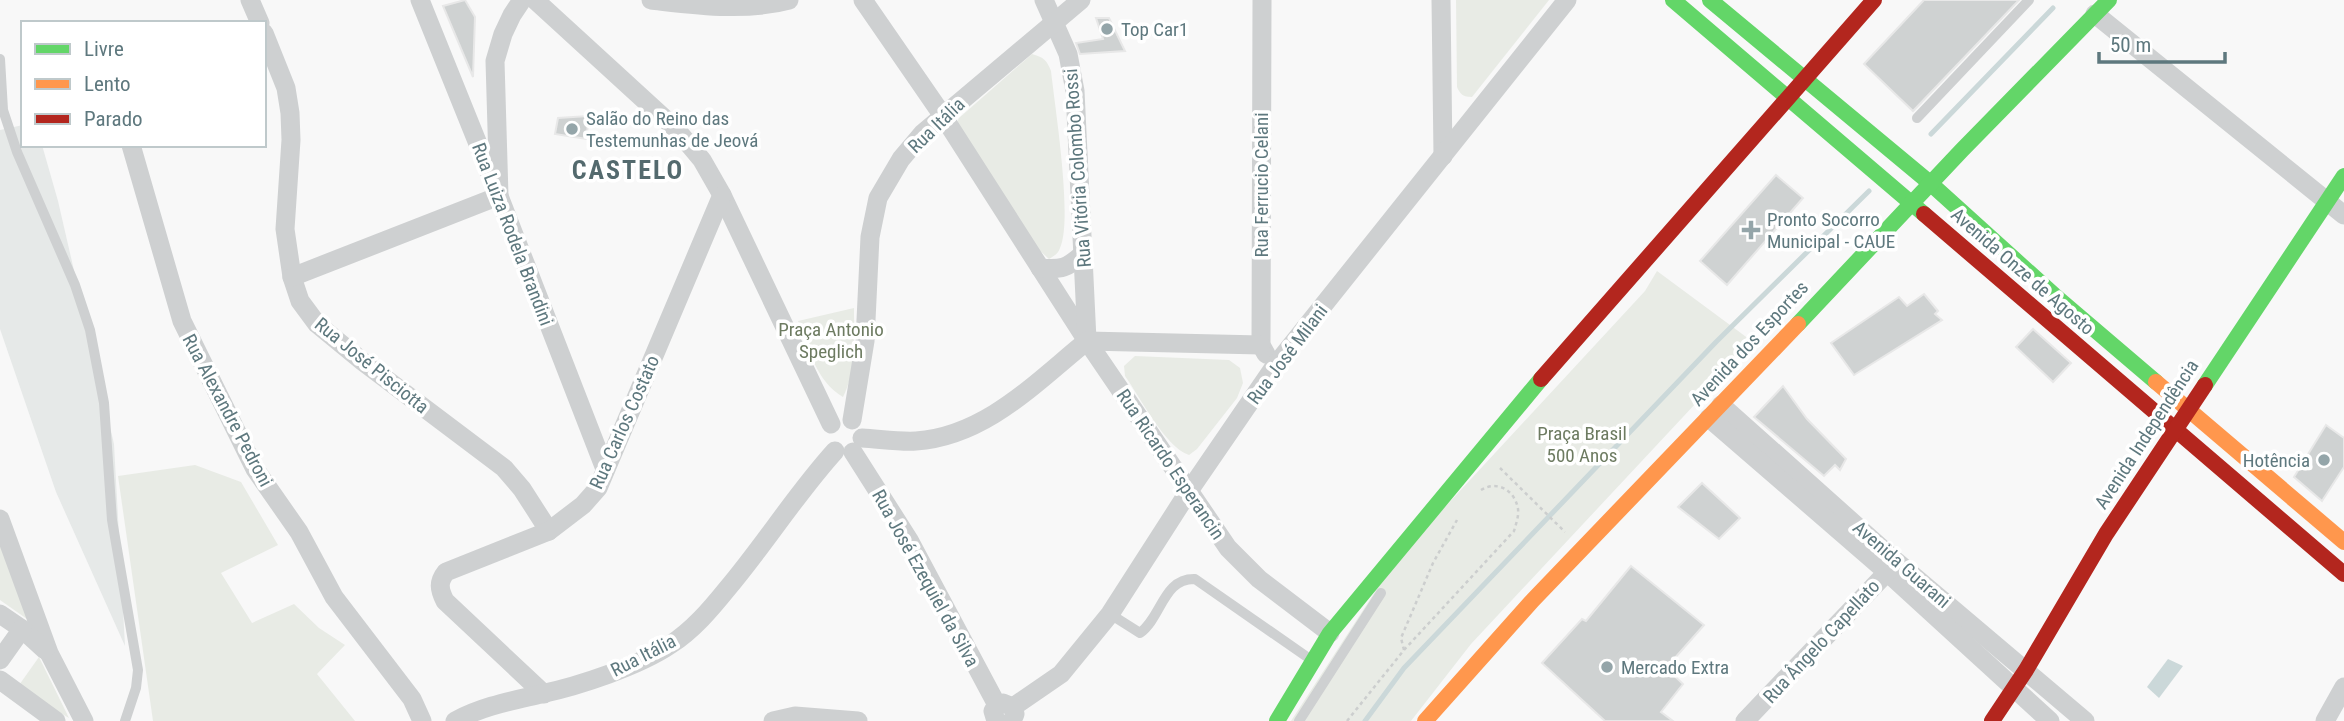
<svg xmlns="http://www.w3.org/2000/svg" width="2344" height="721" viewBox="0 0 2344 721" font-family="'Roboto Condensed',sans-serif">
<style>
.built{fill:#e6e9e8}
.green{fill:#e8ebe5}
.water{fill:#cbd8d9}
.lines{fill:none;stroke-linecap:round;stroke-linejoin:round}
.stream{stroke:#cbd8d9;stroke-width:5}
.building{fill:#cfd2d2;stroke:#e8e8e8;stroke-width:2}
.path{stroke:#cccece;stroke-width:2.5;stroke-dasharray:3.5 3.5;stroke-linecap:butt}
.lane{stroke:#ced0d1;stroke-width:10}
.street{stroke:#ced0d1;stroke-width:19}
.fast{stroke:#63d668;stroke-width:16}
.slow{stroke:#ff974d;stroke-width:16}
.jam{stroke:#b3261e;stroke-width:16}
.poi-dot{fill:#94a5a9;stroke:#fff;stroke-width:2.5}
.labels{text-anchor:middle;stroke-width:7;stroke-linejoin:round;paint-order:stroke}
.poi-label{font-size:19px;fill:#5e787e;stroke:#fff;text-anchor:start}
.street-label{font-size:19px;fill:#5e787e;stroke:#fff}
.park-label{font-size:19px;fill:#6d7b61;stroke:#fff}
.district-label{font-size:26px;font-weight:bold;letter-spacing:2px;fill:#546a6e;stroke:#fff}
</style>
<rect width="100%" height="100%" fill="#f8f8f8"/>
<!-- built -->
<path class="built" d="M23,125V145H42L58,201L114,444L125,646L56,492L0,329V130Z"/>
<!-- green -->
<g class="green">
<path d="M1456,0H1549L1472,97C1463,97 1460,94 1457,87Z"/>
<path d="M1032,54C1043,57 1047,60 1051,71C1055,108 1073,220 1060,248C1058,254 1054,256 1049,259L1037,248L955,126L959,118Z"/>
<path d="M1657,271L1753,342L1471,644L1411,721H1291L1395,561L1645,291Z"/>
<path d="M854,308C854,338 857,370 843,397C816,381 809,349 798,321Z"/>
<path d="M1135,356L1229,360L1240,368L1243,383L1237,398L1197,449L1189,455C1165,447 1140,397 1125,376L1124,366Z"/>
<path d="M195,465L241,482L278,545L221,573L252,623L294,604L319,628L345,645L317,674L355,721H153L118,476Z"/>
<path d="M0,539L37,626L0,600Z"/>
<path d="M39,657L69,718L17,688Z"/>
</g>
<!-- water -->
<path class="water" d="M2168,659L2183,666L2159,698L2147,687Z"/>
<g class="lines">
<!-- stream -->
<g class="stream">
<path d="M1931,134L2053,8"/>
<path d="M1365,721L1404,668L1716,342L1869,191"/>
</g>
</g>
<!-- building -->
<g class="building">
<path d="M465,0L475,17L473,77L443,6Z"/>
<path d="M1924,0H2019L1913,111L1864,64Z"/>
<path d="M1096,18H1109L1125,51L1080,54L1076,43L1103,39Z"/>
<path d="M588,116L587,139L555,134L558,118Z"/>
<path d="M1776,175L1803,198L1727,285L1700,261Z"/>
<path d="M1924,294L1938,311L1935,314L1942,320L1854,375L1831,343L1899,297L1907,306Z"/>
<path d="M2033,329L2071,363L2053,382L2016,347Z"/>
<path d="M1783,386L1807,419L1846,459L1840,470L1835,465L1824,476L1754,417Z"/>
<path d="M2326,425L2344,438V467L2322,501L2294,477Z"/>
<path d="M1702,483L1740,518L1719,539L1678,507Z"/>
<path d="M1631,566L1704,625L1666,668L1683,684L1661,712L1673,721H1605L1542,663L1582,619L1586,621Z"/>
</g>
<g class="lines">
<!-- path -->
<g class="path">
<path d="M1500,468L1565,532"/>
<path d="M1404,650L1401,638L1433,563L1457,520"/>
<path d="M1347,721L1404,650L1514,531C1516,524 1519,516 1518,509C1515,490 1497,480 1481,490"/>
</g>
<!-- lane -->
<g class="lane">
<path d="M0,59L3,110L17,152L75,285L90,330L104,403L112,520L138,670L136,688L125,721"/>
<path d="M1917,118L2029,0"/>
<path d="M1110,614L1140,633C1162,617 1163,578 1195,579L1310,659"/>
<path d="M1299,721L1381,593"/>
</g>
<!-- street -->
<g class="street">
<path d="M250,0L260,23"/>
<path d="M420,0L499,196L605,469"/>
<path d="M535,0L676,129L702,160L722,195L831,424"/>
<path d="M651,0C696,5 745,12 789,0"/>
<path d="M863,0L943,116L1087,341L1228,548L1259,579L1330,633"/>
<path d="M1044,0L1068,54L1075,91L1087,340"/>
<path d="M1262,0L1261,345L1266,354"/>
<path d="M1441,0L1443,156"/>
<path d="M2095,14L2344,215"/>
<path d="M264,33L286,88L290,113L291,140L285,229L292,277L300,301L317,324L362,361L504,468L522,489L549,531"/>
<path d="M131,145L182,321L255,469L299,532L334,597L412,699L422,721"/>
<path d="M1040,268C1062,270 1067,268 1083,254"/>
<path d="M292,277L499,196L495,61L503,34L512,15L522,0"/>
<path d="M1721,405L1897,562L2085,721"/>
<path d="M1709,418L1887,572L2050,721"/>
<path d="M852,420L865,341L870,237L878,198L901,159L923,133L1081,0"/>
<path d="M862,438C880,439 899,442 916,441C986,436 1036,382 1087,341L1261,345"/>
<path d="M853,452L909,540L997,705"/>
<path d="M0,519L49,653L84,721"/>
<path d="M0,614L22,629L45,650"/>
<path d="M0,660L22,629"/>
<path d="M0,680L56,721"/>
<path d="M544,694L445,601C439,589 438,582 446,572L549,531L583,505L598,488L722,195"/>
<path d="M1013,707L1061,674L1110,614L1189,491L1274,367L1567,0"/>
<path d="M455,721C483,706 511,701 541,694C579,686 639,666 670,645C693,630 710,610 727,589C765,544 796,494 835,451"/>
<path d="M773,721L795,716L858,721"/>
<path d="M996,721L993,711L997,705L1003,703L1013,707L1015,714L1012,721"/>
<path d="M1745,721L1894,565"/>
<path d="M2325,721L2344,687"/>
</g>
<!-- fast -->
<g class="fast">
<path d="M1673,0L1924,214"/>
<path d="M1710,0L1930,183L2054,295L2156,382"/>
<path d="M1798,324L1962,150L2109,0"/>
<path d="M2205,385L2344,176"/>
<path d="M1277,721L1330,633L1541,379"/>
</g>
<!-- slow -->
<g class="slow">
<path d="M2156,382L2344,542"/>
<path d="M1425,721L1533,600L1798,324"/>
</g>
<!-- jam -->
<g class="jam">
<path d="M1924,214L2344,574"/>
<path d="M1541,379L1874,0"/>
<path d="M1992,721L2026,670L2106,534L2205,385"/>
</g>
</g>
<!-- markers -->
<g class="poi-dot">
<circle cx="1107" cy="29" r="7"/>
<circle cx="572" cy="129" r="7"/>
<path d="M1747.5 219.5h7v7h7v7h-7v7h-7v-7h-7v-7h7z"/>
<circle cx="2324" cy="460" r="7"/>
<circle cx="1607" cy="667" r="7"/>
</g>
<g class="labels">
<!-- poi labels -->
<g class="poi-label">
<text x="1121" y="36">Top Car1</text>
<text x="586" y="125">Salão do Reino das<tspan x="586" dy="22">Testemunhas de Jeová</tspan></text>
<text x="1767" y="226">Pronto Socorro<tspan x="1767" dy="22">Municipal - CAUE</tspan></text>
<text x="2310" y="467" text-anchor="end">Hotência</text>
<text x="1621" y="674">Mercado Extra</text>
</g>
<!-- street labels -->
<g class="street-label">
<text transform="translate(936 125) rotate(-44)" y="7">Rua Itália</text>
<text transform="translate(1077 168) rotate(-94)" y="7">Rua Vitória Colombo Rossi</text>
<text transform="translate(1261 185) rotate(-90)" y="7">Rua Ferrucio Celani</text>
<text transform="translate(513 234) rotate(69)" y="7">Rua Luiza Rodela Brandini</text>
<text transform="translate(2023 271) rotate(41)" y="7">Avenida Onze de Agosto</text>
<text transform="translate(1749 343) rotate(-47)" y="7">Avenida dos Esportes</text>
<text transform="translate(1287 354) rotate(-53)" y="7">Rua José Milani</text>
<text transform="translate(372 365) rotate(39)" y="7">Rua José Pisciotta</text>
<text transform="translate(228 410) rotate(62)" y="7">Rua Alexandre Pedroni</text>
<text transform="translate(624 422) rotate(-66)" y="7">Rua Carlos Costato</text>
<text transform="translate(2146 434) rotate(-57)" y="7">Avenida Independência</text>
<text transform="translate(1171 464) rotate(56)" y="7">Rua Ricardo Esperancin</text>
<text transform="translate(1902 564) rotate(41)" y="7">Avenida Guarani</text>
<text transform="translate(926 578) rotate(61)" y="7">Rua José Ezequiel da Silva</text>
<text transform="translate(1821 641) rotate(-47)" y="7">Rua Ângelo Capellato</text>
<text transform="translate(643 655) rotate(-27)" y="7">Rua Itália</text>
</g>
<!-- park labels -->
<g class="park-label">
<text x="831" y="336">Praça Antonio<tspan x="831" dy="22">Speglich</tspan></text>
<text x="1582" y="440">Praça Brasil<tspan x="1582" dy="22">500 Anos</tspan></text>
</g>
<!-- district labels -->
<g class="district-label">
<text x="628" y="179">CASTELO</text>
</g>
</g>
<!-- legend -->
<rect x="21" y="21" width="245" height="126" fill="#ffffff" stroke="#bfc9cb" stroke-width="2"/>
<rect x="35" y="44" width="35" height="10" fill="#63d668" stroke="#bfc9cb" stroke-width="2"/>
<text x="84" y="56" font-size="21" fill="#5e787e">Livre</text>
<rect x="35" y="79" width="35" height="10" fill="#ff974d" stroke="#bfc9cb" stroke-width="2"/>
<text x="84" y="91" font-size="21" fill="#5e787e">Lento</text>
<rect x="35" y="114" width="35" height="10" fill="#b3261e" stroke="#bfc9cb" stroke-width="2"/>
<text x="84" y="126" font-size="21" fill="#5e787e">Parado</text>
<!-- scale -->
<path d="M2099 52v10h126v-10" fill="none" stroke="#5e787e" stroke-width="3.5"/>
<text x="2110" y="52" font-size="21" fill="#5e787e" stroke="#ffffff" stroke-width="5" paint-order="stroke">50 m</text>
</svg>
